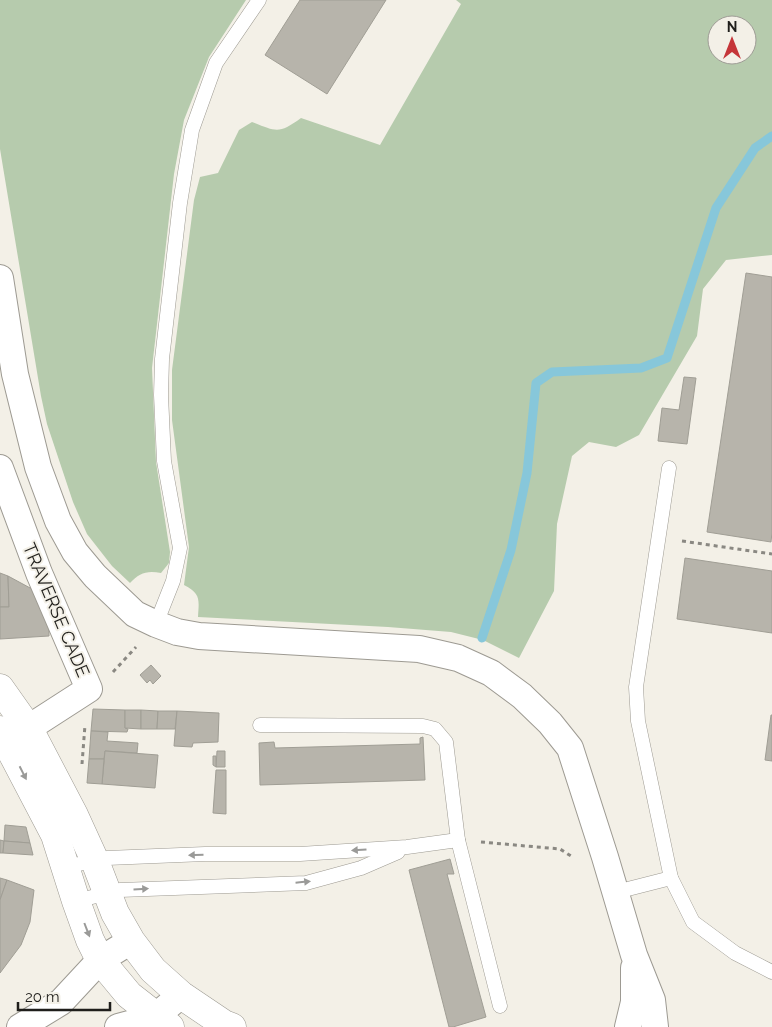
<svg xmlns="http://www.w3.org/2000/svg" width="772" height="1027" viewBox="0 0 772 1027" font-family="Raleway,sans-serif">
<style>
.green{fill:#b6cbad;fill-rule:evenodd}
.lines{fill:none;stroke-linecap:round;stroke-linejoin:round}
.stream{stroke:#87c7da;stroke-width:9}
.building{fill:#b7b4ab;stroke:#a09e95}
.service-casing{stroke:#9d9a92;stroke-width:15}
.minor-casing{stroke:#9d9a92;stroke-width:28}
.secondary-casing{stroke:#9d9a92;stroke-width:29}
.path{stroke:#8a8882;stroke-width:3;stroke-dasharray:4 4;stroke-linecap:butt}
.service{stroke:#fff;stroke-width:14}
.minor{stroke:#fff;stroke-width:26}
.secondary{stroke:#fff;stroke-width:28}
.oneway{fill:#9a9a98}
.labels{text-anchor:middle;stroke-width:4;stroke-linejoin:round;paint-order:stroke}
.street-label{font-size:18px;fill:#1f1e1b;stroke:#f3f0e7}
</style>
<rect width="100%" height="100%" fill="#f3f0e7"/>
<!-- green -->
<g class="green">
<path d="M0,0H246L209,57L184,120L174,174L152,368L156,462L170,552L169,563L161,573C147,570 139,573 130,583L112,566L87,534L73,502L47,424L41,396L0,149Z"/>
<path d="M456,0H772V255L726,260L703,289L697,336L639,435L616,447L589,442L572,456L557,524L554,591L519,658L483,640L451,632L388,627L198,617C199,599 201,594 184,585L189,547L172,420V370L194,200L200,177L218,173L239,130L252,122C277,132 279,134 301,118L380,145L461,4ZM717,25H747V55H717Z"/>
</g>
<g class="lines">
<!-- stream -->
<path class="stream" d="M482,638L511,550L527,473L536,383L552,372L641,368L667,358L716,208L755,148L772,136"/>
</g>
<!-- building -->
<g class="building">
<path d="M300,0H386L327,94L265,55Z"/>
<path d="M746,273L772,277V532L771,542L707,532Z"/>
<path d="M684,377L696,378L687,444L658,441L662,408L679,410Z"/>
<path d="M685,558L772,571V633L677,619Z"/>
<path d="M0,573L8,576L9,607H0Z"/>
<path d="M8,576L32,589L57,630H49V636L0,639V607H9Z"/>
<path d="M151,665L161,676L153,684L150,680L147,683L140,675Z"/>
<path d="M93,709L125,710V728L128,729L127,732L91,731Z"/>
<path d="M125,710H141V729L125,728Z"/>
<path d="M141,710L158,711L157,729H141Z"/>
<path d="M158,711H177L175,729H157Z"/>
<path d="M177,711L219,713L218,742L193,743L192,747L174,746Z"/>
<path d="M771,715H772V761L765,760Z"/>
<path d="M91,731L108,732L107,741L138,743L137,753L105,751L104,759H89Z"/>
<path d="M423,737L425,780L260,785L259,743L274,742L275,748L420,744V738Z"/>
<path d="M105,751L158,755L155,788L102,784Z"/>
<path d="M217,751H225V767H216Z"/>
<path d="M213,756H216V767L213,765Z"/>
<path d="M89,759H104L102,784L87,783Z"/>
<path d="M216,770H226V814L213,813Z"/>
<path d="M5,825L26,827L30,843L4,841Z"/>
<path d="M0,840L4,841L3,853H0Z"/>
<path d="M4,841L30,843L33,855L3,853Z"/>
<path d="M450,859L454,874H447L486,1017L453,1027H449L409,870Z"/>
<path d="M0,878L7,880L0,900Z"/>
<path d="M7,880L34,890L30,922L21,945L0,973V900Z"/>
</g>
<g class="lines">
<!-- service casing -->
<g class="service-casing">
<g id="service">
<path d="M669,468L636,687L638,721L671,878"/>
<path d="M156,624L173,581L180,548L164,461L161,395L162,359L180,203L192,130L216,63L259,0"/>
<path d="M260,725L423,726L435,729L446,742L458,840L500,1006"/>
<path d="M65,867L107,858L205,854H300L407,847L458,840"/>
<path d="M616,892L671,878L693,922L735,953L772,972"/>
<path d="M76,901L120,890L306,883L361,868L398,852"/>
</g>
</g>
<!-- minor casing -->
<g class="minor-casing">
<g id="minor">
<path d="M0,278L15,374L38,467L58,521L75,552L95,576L135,614L156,624L177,632L199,636L419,649L458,658L491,673L522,696L550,723L570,748L605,857L634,955L652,1000L655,1027"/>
<path d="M0,468L39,573L89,689L10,740"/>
<path d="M20,1027L61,1002L100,960L131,941"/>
<path d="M118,1027L155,1017L181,995"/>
<path d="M628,1027L634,1002V968"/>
</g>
</g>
<!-- secondary casing -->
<g class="secondary-casing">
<g id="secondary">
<path d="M0,688L29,729L74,815L95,861L115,913L131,941L153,970L181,995L224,1024L232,1027"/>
<path d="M0,730L55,835L76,901L90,940L100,960L129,995L170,1027"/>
</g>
</g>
<!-- path -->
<g class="path">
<path d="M682,541L772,554"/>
<path d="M113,672L136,647"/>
<path d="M82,764L85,725"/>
<path d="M481,842L560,849L574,858"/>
</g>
<!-- service -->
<use href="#service" class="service"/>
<!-- minor -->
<use href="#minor" class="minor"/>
<!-- secondary -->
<use href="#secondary" class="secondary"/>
</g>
<!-- one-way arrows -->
<defs><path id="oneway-solid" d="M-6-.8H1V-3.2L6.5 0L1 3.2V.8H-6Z" transform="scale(1.25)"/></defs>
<g class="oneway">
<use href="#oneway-solid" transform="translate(23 773) rotate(63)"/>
<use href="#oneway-solid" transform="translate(359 850) rotate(176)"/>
<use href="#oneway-solid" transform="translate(196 855) rotate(178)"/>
<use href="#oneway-solid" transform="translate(303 882) rotate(-6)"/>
<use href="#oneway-solid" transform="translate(141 889) rotate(-3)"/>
<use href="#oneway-solid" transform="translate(87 930) rotate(69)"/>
</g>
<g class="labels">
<!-- street labels -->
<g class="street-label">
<text transform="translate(56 610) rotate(67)" y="6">TRAVERSE CADE</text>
</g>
</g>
<!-- north arrow -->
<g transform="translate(732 40)"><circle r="24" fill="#f3f0e7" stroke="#9e9c95"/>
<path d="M0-4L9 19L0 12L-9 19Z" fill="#c53639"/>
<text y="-8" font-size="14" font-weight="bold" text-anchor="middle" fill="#1f1e1b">N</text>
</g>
<!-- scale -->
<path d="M18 1002v8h92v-8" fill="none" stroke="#1f1e1b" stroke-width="2.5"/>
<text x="25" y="1002" font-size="15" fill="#1f1e1b" stroke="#f3f0e7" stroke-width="4" paint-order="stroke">20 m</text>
</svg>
